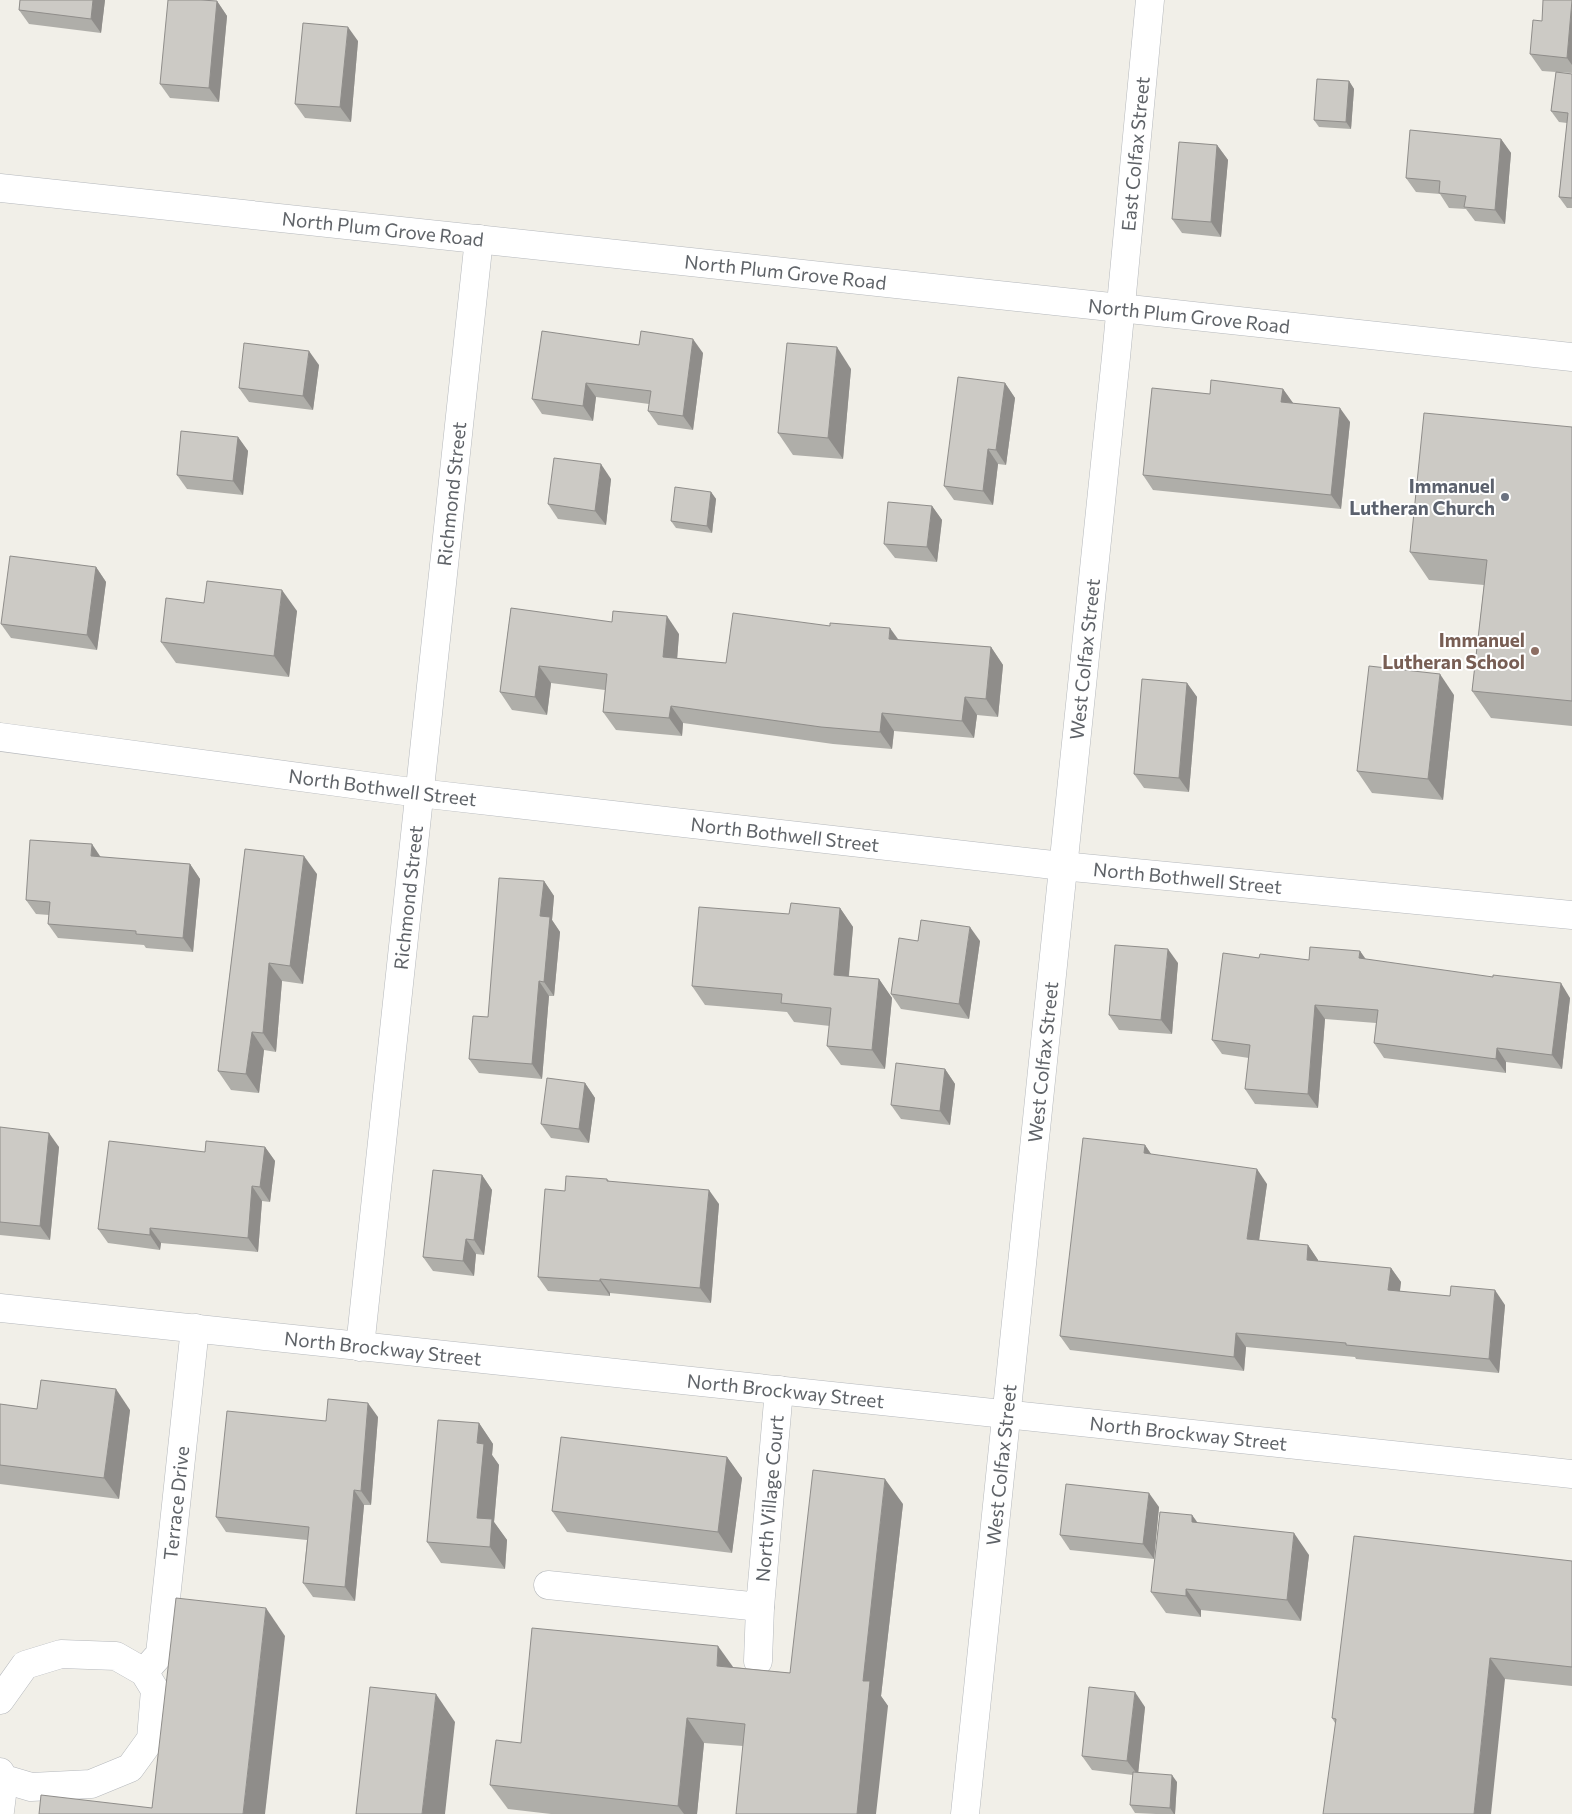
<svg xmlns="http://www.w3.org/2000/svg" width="1572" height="1814" viewBox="0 0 1572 1814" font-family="Commissioner,sans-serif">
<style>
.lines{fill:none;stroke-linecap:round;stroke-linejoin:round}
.minor-casing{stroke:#b5b8bc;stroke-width:29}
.tertiary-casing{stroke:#b5b8bc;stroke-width:29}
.minor{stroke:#fff;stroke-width:28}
.tertiary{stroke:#fff;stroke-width:28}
.wall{fill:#afaea9}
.shaded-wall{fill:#8f8d8a}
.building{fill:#cccac5;stroke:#8f8d8a}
.worship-dot{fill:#6b7280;stroke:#fff;stroke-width:2}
.education-dot{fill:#8d6e63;stroke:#fff;stroke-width:2}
.labels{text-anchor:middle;stroke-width:4;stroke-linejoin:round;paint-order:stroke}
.street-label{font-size:19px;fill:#5f6368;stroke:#fff}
.worship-label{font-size:19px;font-weight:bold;fill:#5b616d;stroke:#fff;text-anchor:end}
.education-label{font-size:19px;font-weight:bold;fill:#785e54;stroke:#fff;text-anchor:end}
</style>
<rect width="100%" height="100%" fill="#f1efe8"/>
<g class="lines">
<!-- minor casing -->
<g class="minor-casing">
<g id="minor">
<path id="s1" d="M0,188L1120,308"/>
<path id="s2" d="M0,737L419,793L1062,866L1572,915"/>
<path id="s3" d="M0,1308L1572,1474"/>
<path id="s4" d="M360,1347L479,239"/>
<path id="s5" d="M548,1585L760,1607L779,1390"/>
<path d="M758,1661L760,1607"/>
<path id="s6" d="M144,1672L160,1654L195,1328"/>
<path d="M0,1700L25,1665L61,1654L116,1656L144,1672L155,1690L151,1739L130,1768L91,1784L31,1787L4,1779L0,1772"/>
<path d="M0,1811L4,1779"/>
</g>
</g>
<!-- tertiary casing -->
<g class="tertiary-casing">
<g id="tertiary">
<path d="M1120,308L1572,357"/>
<path id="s7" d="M965,1814L1116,357L1150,0"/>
</g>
</g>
<!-- minor -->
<use href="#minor" class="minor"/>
<!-- tertiary -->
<use href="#tertiary" class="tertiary"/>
</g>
<!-- wall -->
<g class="wall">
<path d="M20,0H105L101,33L29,24L19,10Z"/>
<path d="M1572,0V73L1556,72L1572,74V208H1567L1559,197L1567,123L1559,122L1551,111L1556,72L1542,71L1530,54L1542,21Z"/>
<path d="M217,1L227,16L219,102L170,98L160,84Z"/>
<path d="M358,41L351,122L305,118L295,104Z"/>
<path d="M1349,81L1354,89L1351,129L1319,127L1314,120Z"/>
<path d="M1501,139L1511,153L1505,224L1475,221L1466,209L1449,208L1440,194L1416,192L1406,178Z"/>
<path d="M1217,145L1228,160L1221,237L1182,233L1172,219Z"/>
<path d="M639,345L703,353L693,430L658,425L648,411L649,404L596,397L593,421L542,414L532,399Z"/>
<path d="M319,365L313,410L249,402L239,388Z"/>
<path d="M851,369L843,459L793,455L778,433Z"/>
<path d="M1005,383L1015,398L1006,465L998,464L993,505L954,500L944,486Z"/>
<path d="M1283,389L1293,403L1350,422L1341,509L1153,490L1143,475L1210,394Z"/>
<path d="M1572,427V726L1491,718L1472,691L1484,585L1429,580L1410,552Z"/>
<path d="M238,437L248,451L243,495L187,489L177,475Z"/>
<path d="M611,479L606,525L558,519L548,504Z"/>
<path d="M711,492L716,499L712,533L676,528L671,521Z"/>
<path d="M932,506L942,520L937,562L895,558L884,544Z"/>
<path d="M96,567L106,582L97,650L11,638L1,624Z"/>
<path d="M511,608L679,634L677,658L726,663L899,640L991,647L1003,665L998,717L977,715L974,738L894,731L892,749L833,744L683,723L682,736L616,730L603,712L605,690L551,683L547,715L512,710L500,692Z"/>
<path d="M297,611L289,677L176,663L161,642Z"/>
<path d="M1187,683L1197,697L1189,792L1144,788L1134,774Z"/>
<path d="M1454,695L1443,800L1372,793L1357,771Z"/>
<path d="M245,849L317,874L303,984L282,981L276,1052L264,1050L259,1093L231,1090L218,1071Z"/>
<path d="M100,857L190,864L200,879L193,952L146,948L144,945L58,938L48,924L49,915L36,914L26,900Z"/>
<path d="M544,881L554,896L552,920L560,932L554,996H549L542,1079L479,1073L469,1059L488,1017Z"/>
<path d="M840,908L853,927L849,976L879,979L892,998L885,1069L841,1065L827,1046L830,1026L794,1022L787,1012L705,1005L692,986L789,914Z"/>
<path d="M918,941H980L969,1019L901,1009L891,994Z"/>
<path d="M1360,951L1365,959L1570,998L1562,1069L1506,1062V1073L1384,1058L1374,1043L1376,1023L1325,1019L1318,1108L1255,1104L1245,1089L1249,1058L1222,1054L1212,1040L1259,958L1309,960Z"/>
<path d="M1178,963L1172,1034L1119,1030L1109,1015Z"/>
<path d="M945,1069L955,1084L950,1125L901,1119L891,1105Z"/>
<path d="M585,1083L595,1098L589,1143L551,1138L541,1124Z"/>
<path d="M0,1127L59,1147L50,1240L0,1235Z"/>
<path d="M1145,1145L1151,1154L1267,1184L1259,1241L1308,1245L1318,1260V1261L1391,1268L1401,1282L1400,1291L1505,1305L1499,1373L1356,1359L1355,1357L1246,1347L1244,1371L1070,1350L1060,1336Z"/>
<path d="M265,1147L275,1161L270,1202L262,1201L258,1252L161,1243L160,1250L108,1243L98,1229L205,1152Z"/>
<path d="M482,1175L492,1190L484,1255L476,1254L474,1276L433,1271L423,1257Z"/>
<path d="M607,1179L609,1181L719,1204L711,1303L610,1293V1296L548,1291L538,1277L565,1191Z"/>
<path d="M0,1404L37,1409L130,1410L119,1499L0,1484Z"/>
<path d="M378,1417L371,1505H364L355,1601L313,1597L303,1583L307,1540L226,1532L216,1517L326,1421Z"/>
<path d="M479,1423L493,1444L492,1455L499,1465L494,1522L507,1540L505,1569L441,1563L427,1542Z"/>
<path d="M727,1457L742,1478L732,1553L567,1532L552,1511Z"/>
<path d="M903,1504L881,1696L888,1706L743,1746L704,1743L697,1814H551L508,1809L490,1785L521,1743L733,1667L790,1673Z"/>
<path d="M1159,1507L1154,1559L1070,1550L1060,1535Z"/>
<path d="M1192,1515L1198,1523L1309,1555L1301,1621L1201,1610V1617L1166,1613L1151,1592Z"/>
<path d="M1572,1561V1686L1505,1679L1335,1723L1332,1718Z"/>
<path d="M1145,1707L1138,1772L1177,1782L1175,1814H1156L1135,1813L1130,1805L1133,1775L1092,1770L1082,1756Z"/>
</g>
<!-- shaded-wall -->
<g class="shaded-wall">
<path d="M93,0H105L101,33L91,19Z"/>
<path d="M217,1L227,16L219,102L209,88Z"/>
<path d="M1572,1V65L1567,58Z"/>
<path d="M348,27L358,41L351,122L340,107Z"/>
<path d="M1349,81L1354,89L1351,129L1346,122Z"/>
<path d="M1501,139L1511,153L1505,224L1495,210Z"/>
<path d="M1217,145L1228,160L1221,237L1211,222Z"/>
<path d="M693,339L703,353L693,430L683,416Z"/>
<path d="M837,347L851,369L843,459L828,438Z"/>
<path d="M309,351L319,365L313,410L303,396Z"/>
<path d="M586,383L596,397L593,421L583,406Z"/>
<path d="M1005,383L1015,398L1006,465L996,450Z"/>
<path d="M1283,389L1293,403L1281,402Z"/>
<path d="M1340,408L1350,422L1341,509L1331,495Z"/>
<path d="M238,437L248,451L243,495L233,481Z"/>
<path d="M988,449L998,464L993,505L983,491Z"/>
<path d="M601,464L611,479L606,525L595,511Z"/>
<path d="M711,492L716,499L712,533L707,526Z"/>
<path d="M932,506L942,520L937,562L927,547Z"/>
<path d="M96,567L106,582L97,650L87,635Z"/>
<path d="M282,590L297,611L289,677L274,656Z"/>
<path d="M667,616L679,634L676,674L663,657Z"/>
<path d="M890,628L903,646L889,639Z"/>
<path d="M991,647L1003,665L998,717L986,699Z"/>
<path d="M539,666L551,683L547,715L535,697Z"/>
<path d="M1440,674L1454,695L1443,800L1428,779Z"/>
<path d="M1187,683L1197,697L1189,792L1179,778Z"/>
<path d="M965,697L977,715L974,738L962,721Z"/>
<path d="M671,706L683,723L682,736L669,718Z"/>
<path d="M882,713L894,731L892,749L880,732Z"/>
<path d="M92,844L102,859L91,856Z"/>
<path d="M304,856L317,874L303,984L290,966Z"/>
<path d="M190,864L200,879L193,952L183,938Z"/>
<path d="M544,881L554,896L552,920L560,932L554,996L544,982L540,916Z"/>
<path d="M840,908L853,927L847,994L834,975Z"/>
<path d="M970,927L980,941L969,1019L959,1004Z"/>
<path d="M1168,949L1178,963L1172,1034L1161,1020Z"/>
<path d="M1360,951L1370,965L1359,958Z"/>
<path d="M269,963L282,981L276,1052L263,1033Z"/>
<path d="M879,979L892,998L885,1069L872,1050Z"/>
<path d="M539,981L549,996L542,1079L532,1064Z"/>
<path d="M1561,983L1570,998L1562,1069L1552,1055Z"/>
<path d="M1315,1005L1325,1019L1318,1108L1308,1094Z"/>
<path d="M252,1032L264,1050L259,1093L246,1074Z"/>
<path d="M1497,1048L1506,1062V1073L1496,1059Z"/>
<path d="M945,1069L955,1084L950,1125L940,1111Z"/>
<path d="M585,1083L595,1098L589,1143L579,1129Z"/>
<path d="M49,1133L59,1147L50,1240L40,1226Z"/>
<path d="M1145,1145L1155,1160L1144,1153Z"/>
<path d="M265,1147L275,1161L270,1202L260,1187Z"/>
<path d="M1257,1169L1267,1184L1257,1254L1247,1239Z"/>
<path d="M482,1175L492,1190L484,1255L474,1240Z"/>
<path d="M252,1186L262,1201L258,1252L248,1238Z"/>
<path d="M709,1190L719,1204L711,1303L700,1288Z"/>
<path d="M150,1228L161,1243L160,1250L150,1235Z"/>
<path d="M466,1239L476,1254L474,1276L463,1261Z"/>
<path d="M1308,1245L1318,1260L1317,1274L1307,1260Z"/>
<path d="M1391,1268L1401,1282L1398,1304L1388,1290Z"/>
<path d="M600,1279L610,1293V1296L600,1281Z"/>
<path d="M1495,1290L1505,1305L1499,1373L1489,1359Z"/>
<path d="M1236,1333L1246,1347L1244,1371L1234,1357Z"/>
<path d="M116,1389L130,1410L119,1499L104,1478Z"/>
<path d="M368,1403L378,1417L371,1505L361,1491Z"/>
<path d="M479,1423L493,1444L492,1455L499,1465L494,1522L507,1540L505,1569L490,1547L477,1518V1443Z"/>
<path d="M727,1457L742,1478L732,1553L718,1532Z"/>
<path d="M885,1479L903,1504L881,1696L888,1706L876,1814H857L863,1681Z"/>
<path d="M354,1490L364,1505L355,1601L345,1587Z"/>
<path d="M1149,1493L1159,1507L1154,1559L1143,1544Z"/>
<path d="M1192,1515L1207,1537L1192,1522Z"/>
<path d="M1294,1533L1309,1555L1301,1621L1287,1600Z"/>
<path d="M1186,1589L1201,1610V1617L1186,1596Z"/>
<path d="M266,1608L285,1636L265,1814H243Z"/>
<path d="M718,1646L736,1671L717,1666Z"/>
<path d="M1490,1658L1505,1679L1491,1814H1474Z"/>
<path d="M1135,1692L1145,1707L1138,1775L1127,1761Z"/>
<path d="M436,1694L455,1722L445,1814H422Z"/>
<path d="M687,1718L704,1743L697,1814H684L678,1806Z"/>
<path d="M1172,1775L1177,1782L1175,1814H1174L1170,1808Z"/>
</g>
<!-- building -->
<g class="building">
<path d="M20,0H93L91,19L19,10Z"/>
<path d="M168,0H201L217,1L209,88L160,84Z"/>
<path d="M1543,0H1572L1567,58L1530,54L1533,20L1542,21Z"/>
<path d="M303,23L348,27L340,107L295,104Z"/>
<path d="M1556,72L1572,74V198L1559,197L1568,113L1551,111Z"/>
<path d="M1317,79L1349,81L1346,122L1314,120Z"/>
<path d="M1410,130L1501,139L1495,210L1464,207L1466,196L1439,193L1440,181L1406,178Z"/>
<path d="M1179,142L1217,145L1211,222L1172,219Z"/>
<path d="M542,331L639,345L641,331L693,339L683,416L648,411L651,391L586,383L583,406L532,399Z"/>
<path d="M244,343L309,351L303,396L239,388Z"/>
<path d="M787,343L837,347L828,438L778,433Z"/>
<path d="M958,377L1005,383L996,450L988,449L983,491L944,486Z"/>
<path d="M1211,380L1283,389L1281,402L1340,408L1331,495L1143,475L1152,388L1210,394Z"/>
<path d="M1424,413L1572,427V701L1472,691L1487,560L1410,552Z"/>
<path d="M181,431L238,437L233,481L177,475Z"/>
<path d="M554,458L601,464L595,511L548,504Z"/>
<path d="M675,487L711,492L707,526L671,521Z"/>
<path d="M888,502L932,506L927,547L884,544Z"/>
<path d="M10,556L96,567L87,635L1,624Z"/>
<path d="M207,581L282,590L274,656L161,642L166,598L204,603Z"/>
<path d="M511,608L612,622L613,611L667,616L663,657L726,663L733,613L830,626V623L890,628L889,639L991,647L986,699L965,697L962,721L882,713L880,732L821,727L671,706L669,718L603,712L607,674L539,666L535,697L500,692Z"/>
<path d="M1369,666L1440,674L1428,779L1357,771Z"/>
<path d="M1142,679L1187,683L1179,778L1134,774Z"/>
<path d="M30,840L92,844L91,856L190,864L183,938L136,934V931L48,924L50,902L26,900Z"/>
<path d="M245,849L304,856L290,966L269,963L263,1033L252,1032L246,1074L218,1071Z"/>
<path d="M499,878L544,881L540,916L550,917L544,982L539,981L532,1064L469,1059L473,1016L488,1017Z"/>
<path d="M791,903L840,908L834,975L879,979L872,1050L827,1046L831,1008L781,1003L782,994L692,986L699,907L789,914Z"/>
<path d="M921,920L970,927L959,1004L891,994L899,938L918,941Z"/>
<path d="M1115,945L1168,949L1161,1020L1109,1015Z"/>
<path d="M1310,947L1360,951L1359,958L1493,977V975L1561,983L1552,1055L1497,1048L1496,1059L1374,1043L1378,1010L1315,1005L1308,1094L1245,1089L1250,1045L1212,1040L1223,953L1259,958L1260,954L1309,960Z"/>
<path d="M896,1063L945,1069L940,1111L891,1105Z"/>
<path d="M547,1078L585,1083L579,1129L541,1124Z"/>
<path d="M0,1127L49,1133L40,1226L0,1222Z"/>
<path d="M1083,1138L1145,1145L1144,1153L1257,1169L1247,1239L1308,1245L1307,1260L1391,1268L1388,1290L1450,1296L1451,1286L1495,1290L1489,1359L1346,1345V1343L1236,1333L1234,1357L1060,1336Z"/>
<path d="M109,1141L205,1152L206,1141L265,1147L260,1187L252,1186L248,1238L150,1228V1235L98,1229Z"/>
<path d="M433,1170L482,1175L474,1240L466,1239L463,1261L423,1257Z"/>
<path d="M566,1176L607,1179V1181L709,1190L700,1288L600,1279V1281L538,1277L545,1189L565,1191Z"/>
<path d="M41,1380L116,1389L104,1478L0,1465V1404L37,1409Z"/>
<path d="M328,1399L368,1403L361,1491L354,1490L345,1587L303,1583L309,1527L216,1517L227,1411L326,1421Z"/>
<path d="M438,1420L479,1423L477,1443L484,1444L477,1518L492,1519L490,1547L427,1542Z"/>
<path d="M561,1437L727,1457L718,1532L552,1511Z"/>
<path d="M813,1470L885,1479L863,1681H870L857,1814H736L745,1724L687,1718L678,1806L490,1785L496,1740L521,1743L532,1628L718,1646L717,1666L790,1673Z"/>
<path d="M1066,1484L1149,1493L1143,1544L1060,1535Z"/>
<path d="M1160,1512L1192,1515V1522L1294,1533L1287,1600L1186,1589V1596L1151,1592Z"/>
<path d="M1354,1536L1572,1561V1667L1490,1658L1474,1814H1323L1336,1719L1332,1718Z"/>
<path d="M176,1598L266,1608L243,1814H39L41,1795L152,1808Z"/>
<path d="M370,1687L436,1694L422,1814H356Z"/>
<path d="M1089,1687L1135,1692L1127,1761L1082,1756Z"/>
<path d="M1133,1772L1172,1775L1170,1808L1130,1805Z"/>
</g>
<!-- markers -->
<circle class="worship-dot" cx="1505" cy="497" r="5"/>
<circle class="education-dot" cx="1535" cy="651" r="5"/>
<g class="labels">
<!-- street labels -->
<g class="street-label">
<text dy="7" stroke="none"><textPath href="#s7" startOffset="1669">East Colfax Street</textPath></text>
<text dy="7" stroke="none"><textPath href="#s1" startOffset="385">North Plum Grove Road</textPath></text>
<text dy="7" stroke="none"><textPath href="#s1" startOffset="790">North Plum Grove Road</textPath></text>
<text transform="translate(1189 316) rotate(6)" y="7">North Plum Grove Road</text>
<text dy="7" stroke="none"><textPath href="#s4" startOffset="858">Richmond Street</textPath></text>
<text dy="7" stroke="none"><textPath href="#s7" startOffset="1161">West Colfax Street</textPath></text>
<text dy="7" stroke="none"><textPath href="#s2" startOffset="386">North Bothwell Street</textPath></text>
<text dy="7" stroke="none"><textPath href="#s2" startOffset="791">North Bothwell Street</textPath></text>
<text dy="7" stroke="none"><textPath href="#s2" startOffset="1196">North Bothwell Street</textPath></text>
<text dy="7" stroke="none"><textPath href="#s4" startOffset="452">Richmond Street</textPath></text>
<text dy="7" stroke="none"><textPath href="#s7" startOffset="756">West Colfax Street</textPath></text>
<text dy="7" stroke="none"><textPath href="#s3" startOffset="385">North Brockway Street</textPath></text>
<text dy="7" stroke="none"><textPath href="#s3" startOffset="790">North Brockway Street</textPath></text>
<text dy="7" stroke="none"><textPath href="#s3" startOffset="1195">North Brockway Street</textPath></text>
<text dy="7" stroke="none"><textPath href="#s7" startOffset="351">West Colfax Street</textPath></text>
<text dy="7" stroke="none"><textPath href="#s5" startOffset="322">North Village Court</textPath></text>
<text dy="7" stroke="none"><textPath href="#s6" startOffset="176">Terrace Drive</textPath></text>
</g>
<!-- worship labels -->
<g class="worship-label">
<text x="1495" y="493">Immanuel<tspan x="1495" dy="22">Lutheran Church</tspan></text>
</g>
<!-- education labels -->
<g class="education-label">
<text x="1525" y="647">Immanuel<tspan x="1525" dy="22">Lutheran School</tspan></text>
</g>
</g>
</svg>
